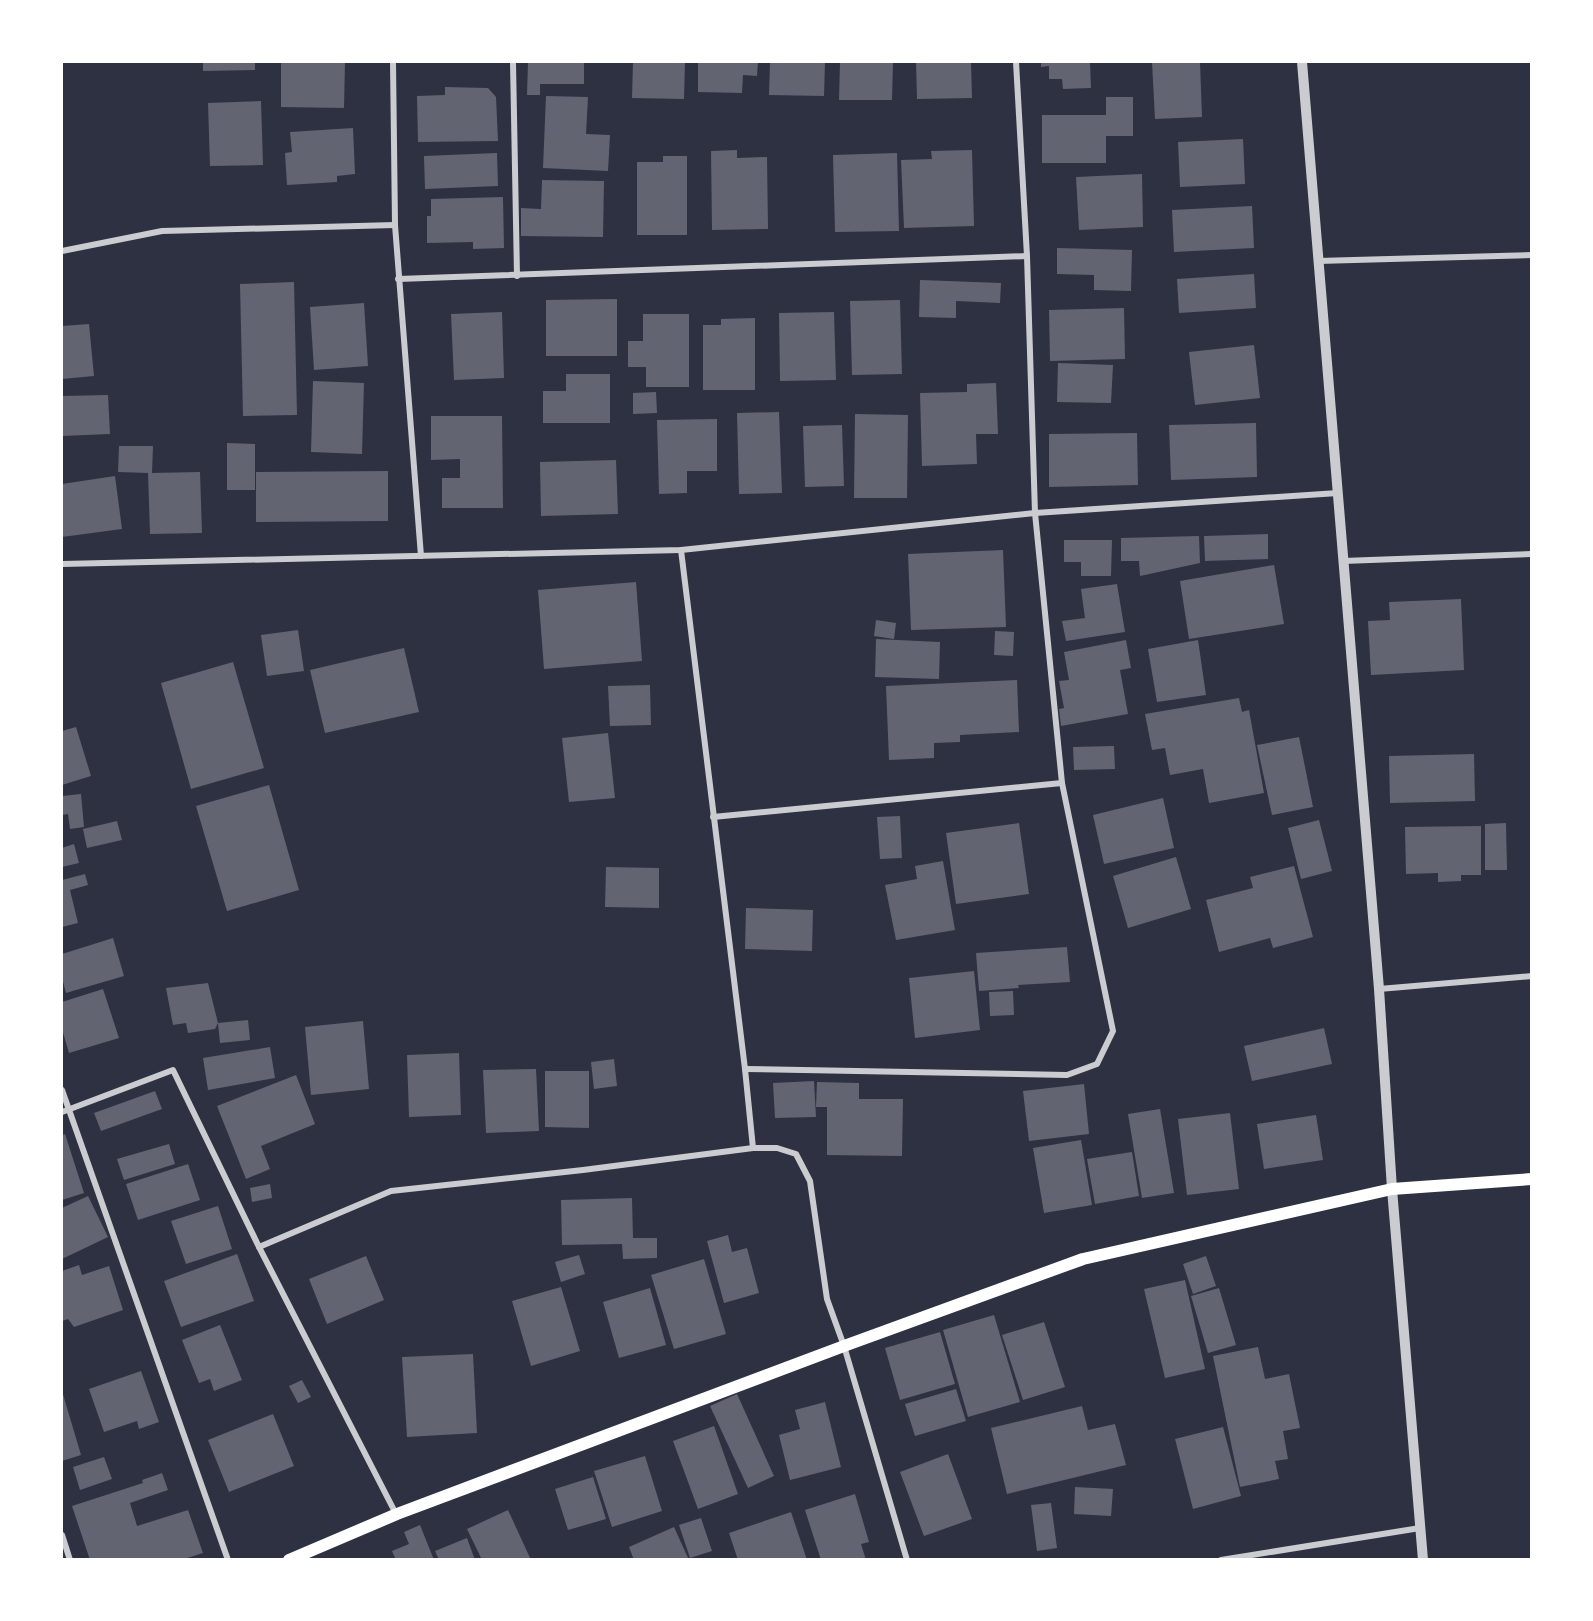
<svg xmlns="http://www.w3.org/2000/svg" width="1593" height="1621" font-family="'IBM Plex Sans',sans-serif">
<rect width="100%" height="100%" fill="#2d3142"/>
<g fill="#626471">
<path d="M203 62H255V70L203 71Z"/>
<path d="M281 62H345L344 108 281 107Z"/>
<path d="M528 62H584V84H540V95H527Z"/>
<path d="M633 62H685L684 99 632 98Z"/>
<path d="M698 62H758L757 76 743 75 742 93 698 92Z"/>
<path d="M770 62H825L824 96 769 95Z"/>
<path d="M840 62H893L892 100H839Z"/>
<path d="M916 62H971L972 98 917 99Z"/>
<path d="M1041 62H1090L1091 88 1063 89 1062 79H1049V66L1041 67Z"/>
<path d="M1152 62H1200L1202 117 1155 119Z"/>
<path d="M445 87 488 88 496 97 498 141 418 142 417 96 445 95Z"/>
<path d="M546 96 588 97 586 134 610 135 608 171 543 168Z"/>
<path d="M1106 97H1133V136H1106V163H1042V115H1106Z"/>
<path d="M261 101 263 165 210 166 208 103Z"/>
<path d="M353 128 355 174 337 176V182L287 185 285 153 292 152 290 132Z"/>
<path d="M1243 139 1245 184 1180 187 1178 142Z"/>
<path d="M737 150V158L767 157 768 229 712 230 711 151Z"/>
<path d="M972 150 974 226 904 228 901 160 932 159 931 151Z"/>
<path d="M497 153 498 186 425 189 424 156Z"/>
<path d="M897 153 899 231 835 232 833 155Z"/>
<path d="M663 156H687V235H637V162H663Z"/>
<path d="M1142 174 1143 227 1079 230 1076 177Z"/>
<path d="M542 180 604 181 603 237 521 236V208L541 209Z"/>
<path d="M503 197 504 248 473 249V242L427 243V216H431V199Z"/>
<path d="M1252 206 1254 248 1174 252 1172 210Z"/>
<path d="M1057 248 1132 250 1131 291 1094 290V275L1057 274Z"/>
<path d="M1254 274 1256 308 1179 313 1177 279Z"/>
<path d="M920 280 1001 283 1000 303 956 301V318L919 317Z"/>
<path d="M294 282 297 415 243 416 240 284Z"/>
<path d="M617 299V356H546V300Z"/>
<path d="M900 300 902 374 852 375 850 301Z"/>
<path d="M364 303 368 366 314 370 310 307Z"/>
<path d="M1124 308 1125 359 1050 361 1049 310Z"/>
<path d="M502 312 504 378 454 380 451 314Z"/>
<path d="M834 312 836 380 780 381 779 313Z"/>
<path d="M643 314H689V387H646V367H628V341H643Z"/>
<path d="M755 318V390H703V325H721V319Z"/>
<path d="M89 324 94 376 62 379V326Z"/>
<path d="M1254 345 1260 398 1195 405 1189 352Z"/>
<path d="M1058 363 1113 365 1111 403 1057 402Z"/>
<path d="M566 374H610V423H543V391H566Z"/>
<path d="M313 381 364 383 362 454 311 452Z"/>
<path d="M996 383 998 434H976L977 464 922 466 920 393 967 392V384Z"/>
<path d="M656 392 657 413 633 414V393Z"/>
<path d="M108 395 110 434 62 436V396Z"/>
<path d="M779 412 782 493 739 494 737 413Z"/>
<path d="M855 414 908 415 907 498H854Z"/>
<path d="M431 416H502L503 508H442V478H460V459L431 460Z"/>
<path d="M717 419V471H687V493L659 494 657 420Z"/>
<path d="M1256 423 1257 477 1171 480 1169 425Z"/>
<path d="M842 425 844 486 805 487 803 426Z"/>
<path d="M1137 433 1138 485 1049 487V434Z"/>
<path d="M227 443 255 444V490H227Z"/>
<path d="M119 446H153L152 473 200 472 202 533 150 534 148 473 118 472Z"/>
<path d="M616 460 618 514 541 516 540 462Z"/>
<path d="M388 471V521L256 522V472Z"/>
<path d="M115 476 122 529 62 537V484Z"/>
<path d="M1268 534V559L1205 561 1204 536Z"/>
<path d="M1199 536 1200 563 1140 576 1139 561H1121V538Z"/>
<path d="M1064 540H1112L1111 576H1081V562H1064Z"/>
<path d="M1003 550 1006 627 911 630 908 554Z"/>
<path d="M1274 565 1284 624 1189 639 1180 581Z"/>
<path d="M636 582 642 661 544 669 538 590Z"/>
<path d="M1117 584 1125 632 1066 641 1062 621 1085 618 1081 589Z"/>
<path d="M1461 599 1464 670 1371 675 1368 621 1390 620 1389 602Z"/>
<path d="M876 620 896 623 894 639 874 636Z"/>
<path d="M298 630 304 671 267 676 261 635Z"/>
<path d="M995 631 1014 632 1013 656 994 655Z"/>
<path d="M876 639 940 642 939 679 875 677Z"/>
<path d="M1126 640 1131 668 1120 670 1128 714 1061 726 1059 709 1064 708 1059 681 1069 680 1064 652Z"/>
<path d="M1198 640 1206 695 1157 702 1148 649Z"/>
<path d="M404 648 419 712 325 733 310 670Z"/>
<path d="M233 662 264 768 191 789 161 683Z"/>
<path d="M1017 680 1019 732 960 735V742L934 743V758L889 760 886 686Z"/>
<path d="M650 685 651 725 610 726 608 686Z"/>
<path d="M1239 698 1242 712 1249 710 1264 793 1209 803 1203 769 1170 775 1165 748 1152 750 1145 714Z"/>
<path d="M76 727 91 776 62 785V731Z"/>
<path d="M608 733 615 798 569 802 562 738Z"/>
<path d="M1299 737 1313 807 1272 815 1257 745Z"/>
<path d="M1114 746 1115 769 1074 770 1073 747Z"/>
<path d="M1474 754 1475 801 1390 803 1389 756Z"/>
<path d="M269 785 299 890 227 911 196 806Z"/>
<path d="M81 794 84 827 70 829 68 814 62 815V796Z"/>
<path d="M1163 798 1174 848 1104 864 1093 815Z"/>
<path d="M900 816 902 858 880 859 877 817Z"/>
<path d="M1319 820 1332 871 1301 879 1288 828Z"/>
<path d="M117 821 122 840 87 848 83 829Z"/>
<path d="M1019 823 1029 894 956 904 946 833Z"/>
<path d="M1506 823 1507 870H1485V824Z"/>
<path d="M1481 826V875H1461V881L1438 882V873L1406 874 1405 827Z"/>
<path d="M74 844 79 863 62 867V848Z"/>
<path d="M1176 857 1191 909 1128 928 1113 876Z"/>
<path d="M943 861 955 930 896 940 885 885 917 879 915 866Z"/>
<path d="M1294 866 1313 937 1273 948 1270 938 1219 952 1206 900 1253 888 1250 877Z"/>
<path d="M606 867 659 868V908L605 907Z"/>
<path d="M85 874 88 885 70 890 78 923 62 927V880Z"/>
<path d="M746 908 813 910 812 951 745 949Z"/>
<path d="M113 938 124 976 66 993 62 978V954Z"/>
<path d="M1067 947 1070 982 1018 985 1019 988 979 991 976 953Z"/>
<path d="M974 971 980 1030 915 1038 909 978Z"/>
<path d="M208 983 218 1023 215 1029 188 1033 186 1023 173 1025 166 988Z"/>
<path d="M103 989 119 1038 69 1053 62 1029V1002Z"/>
<path d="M1013 991 1014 1015 990 1016 989 992Z"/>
<path d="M248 1020 250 1040 220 1043 218 1023Z"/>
<path d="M363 1021 369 1089 311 1095 305 1027Z"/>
<path d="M1324 1028 1332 1064 1252 1081 1244 1046Z"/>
<path d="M270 1047 275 1078 208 1090 203 1058Z"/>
<path d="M459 1053 461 1115 409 1117 407 1055Z"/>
<path d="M614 1059 617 1086 594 1089 591 1062Z"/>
<path d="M536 1069 539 1131 486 1133 483 1070Z"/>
<path d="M545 1071H589V1128L545 1127Z"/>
<path d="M296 1075 315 1124 261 1146 270 1169 246 1179 217 1106Z"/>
<path d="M814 1081 816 1117 775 1118 773 1083Z"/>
<path d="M817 1082 859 1083V1099H903L902 1156 827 1155V1107H816Z"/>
<path d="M1084 1084 1089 1134 1029 1141 1023 1091Z"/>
<path d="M155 1091 162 1109 101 1131 94 1113Z"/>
<path d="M1160 1109 1174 1193 1142 1198 1128 1114Z"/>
<path d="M1230 1113 1239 1189 1187 1195 1178 1119Z"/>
<path d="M1316 1115 1323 1160 1264 1169 1257 1124Z"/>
<path d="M65 1134 84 1193 62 1200V1135Z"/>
<path d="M1081 1140 1092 1205 1044 1213 1033 1148Z"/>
<path d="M169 1144 175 1164 124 1180 117 1159Z"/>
<path d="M1132 1152 1139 1196 1095 1204 1087 1159Z"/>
<path d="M188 1164 200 1200 138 1220 126 1184Z"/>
<path d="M270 1184 272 1198 252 1202 250 1188Z"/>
<path d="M88 1196 108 1237 62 1259V1208Z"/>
<path d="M632 1198 633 1238H657V1258L623 1259 622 1244 562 1245 561 1200Z"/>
<path d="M218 1206 232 1249 186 1264 171 1221Z"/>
<path d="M728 1235 732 1252 747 1248 759 1293 724 1303 707 1241Z"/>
<path d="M237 1254 254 1301 181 1327 164 1281Z"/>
<path d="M579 1255 585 1274 561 1282 555 1262Z"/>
<path d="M366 1256 384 1300 327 1324 309 1279Z"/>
<path d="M1206 1256 1216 1286 1193 1294 1183 1264Z"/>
<path d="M704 1259 726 1334 674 1349 651 1275Z"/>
<path d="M79 1265 82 1275 109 1266 123 1310 74 1327 68 1319 62 1321V1271Z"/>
<path d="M1185 1280 1205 1369 1165 1378 1144 1289Z"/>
<path d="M561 1287 580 1351 531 1366 512 1301Z"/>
<path d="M650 1288 666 1345 619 1358 603 1302Z"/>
<path d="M1219 1288 1236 1345 1208 1353 1191 1296Z"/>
<path d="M994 1315 1020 1402 968 1417 943 1330Z"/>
<path d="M1044 1322 1065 1387 1023 1400 1002 1335Z"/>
<path d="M220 1325 242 1380 214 1391 210 1379 199 1383 182 1340Z"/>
<path d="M940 1332 955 1384 900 1400 885 1348Z"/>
<path d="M1258 1347 1265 1379 1289 1374 1300 1428 1283 1431 1288 1459 1275 1461 1279 1479 1240 1487 1213 1356Z"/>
<path d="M473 1354 477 1433 407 1437 402 1357Z"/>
<path d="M141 1371 159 1422 139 1429 137 1421 104 1432 89 1389Z"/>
<path d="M302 1380 311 1397 298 1403 289 1386Z"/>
<path d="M956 1389 966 1421 915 1436 905 1404Z"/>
<path d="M62 1391 81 1455 62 1461Z"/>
<path d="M737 1394 774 1476 748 1488 710 1406Z"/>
<path d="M825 1402 841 1467 790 1480 779 1435 800 1429 795 1410Z"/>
<path d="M1082 1406 1088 1430 1115 1424 1126 1465 1007 1494 991 1428Z"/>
<path d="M273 1414 294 1466 229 1492 208 1440Z"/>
<path d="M714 1426 738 1494 698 1509 673 1441Z"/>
<path d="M1223 1427 1241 1496 1193 1509 1175 1439Z"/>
<path d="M948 1454 972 1519 924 1536 900 1472Z"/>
<path d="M645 1456 662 1511 612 1527 594 1471Z"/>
<path d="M104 1457 112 1479 80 1490 73 1467Z"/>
<path d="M162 1473 168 1490 130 1503 137 1526 188 1510 203 1553 181 1560H90L72 1506 143 1483 142 1480Z"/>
<path d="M593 1477 606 1519 568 1530 555 1489Z"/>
<path d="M1075 1487 1113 1489 1111 1516 1074 1514Z"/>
<path d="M855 1494 869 1542 861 1544 866 1560H821L805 1510Z"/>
<path d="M1051 1503 1057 1548 1037 1551 1031 1505Z"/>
<path d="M508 1510 531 1560H482L467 1529Z"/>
<path d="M791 1512 807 1560H738L729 1533Z"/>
<path d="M701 1518 712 1551 690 1558 679 1525Z"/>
<path d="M420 1525 434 1560H396L392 1551 409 1544 404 1532Z"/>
<path d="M674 1527 689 1560H634L629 1547Z"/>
<path d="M467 1538 475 1560H439L435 1551Z"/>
</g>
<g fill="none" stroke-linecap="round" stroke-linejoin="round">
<g stroke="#caccd0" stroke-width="6">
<path d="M393 62 395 225 421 556"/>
<path d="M513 62 517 276"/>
<path d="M62 251 162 231 395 225"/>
<path d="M1318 261 1532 255"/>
<path d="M398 279 1027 256"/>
<path d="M681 550 745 1069 753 1148"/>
<path d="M1343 561 1532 554"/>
<path d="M62 564 681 550 1035 513 1338 493"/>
<path d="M713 817 1062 783"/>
<path d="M1379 989 1532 976"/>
<path d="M745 1069 1067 1075 1097 1064 1113 1031 1062 783 1035 513 1027 256 1016 62"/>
<path d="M62 1090 228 1560"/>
<path d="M62 1112 173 1070 259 1247 396 1514"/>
<path d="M259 1247 391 1191 583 1170 753 1148H777L796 1154 810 1181 827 1299 844 1346 907 1560"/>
<path d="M62 1535 70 1560"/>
<path d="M1221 1560 1420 1528"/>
</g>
<path stroke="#caccd0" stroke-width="10" d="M1302 62 1379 989 1392 1189 1423 1560"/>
<path stroke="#fff" stroke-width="12" d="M289 1560 397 1514 844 1346 1083 1259 1392 1189 1532 1179"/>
</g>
<rect width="1593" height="1621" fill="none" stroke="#ffffff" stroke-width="126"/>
</svg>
